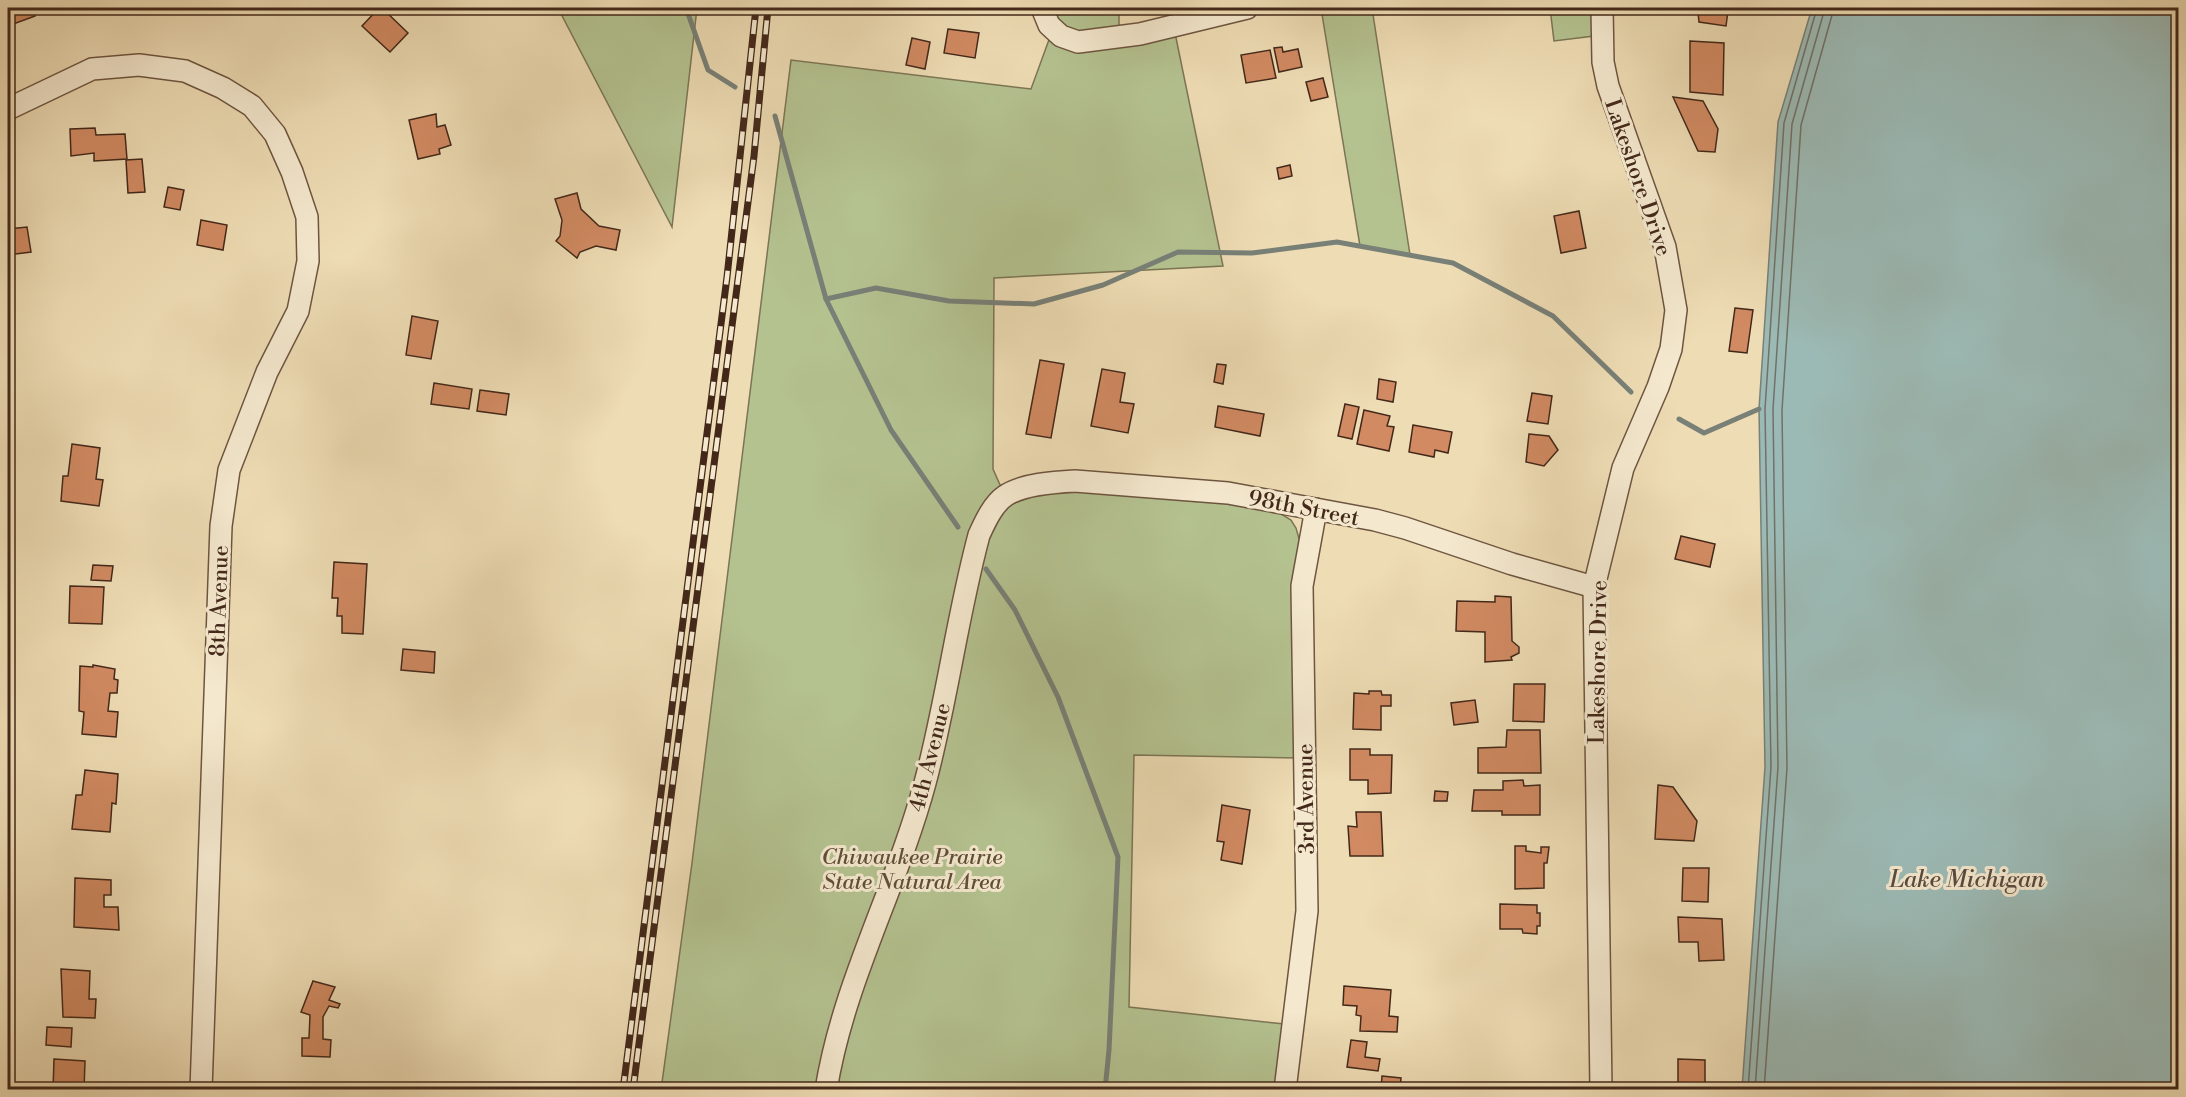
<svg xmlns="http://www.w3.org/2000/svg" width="2186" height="1097" font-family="'Libre Bodoni',serif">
<rect width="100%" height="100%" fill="#eedcb4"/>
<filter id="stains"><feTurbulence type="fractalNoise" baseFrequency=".00333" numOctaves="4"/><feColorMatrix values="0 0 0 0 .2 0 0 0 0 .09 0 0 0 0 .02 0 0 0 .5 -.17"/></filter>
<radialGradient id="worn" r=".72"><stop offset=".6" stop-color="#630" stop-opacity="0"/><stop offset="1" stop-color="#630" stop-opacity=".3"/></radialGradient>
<g fill="#b4c290" stroke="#7c7555" stroke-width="1.5">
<path d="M558 8H697L672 227Z"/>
<path d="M1051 8H1119V44L1175 33 1223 266 994 278 993 469 1009 505 1045 492 1061 490 1200 498 1278 512 1291 520 1296 528 1300 542 1298 758 1134 755 1129 1007 1284 1024 1278 1089 661 1090 692 863 791 60 1031 89 1050 37Z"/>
<path d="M1321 8H1372L1410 255 1360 246Z"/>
<path d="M1550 8H1596L1594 36 1554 41Z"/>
</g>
<path fill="#9cbab5" stroke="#788077" stroke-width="1.5" d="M1812 8H2178V1089H1742L1765 767 1759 409 1778 122Z"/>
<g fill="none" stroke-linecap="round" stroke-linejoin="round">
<g stroke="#707168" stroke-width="1.5">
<path d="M1748 1090 1771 767 1765 409 1784 123 1817 8"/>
<path d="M1755 1090 1778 767 1773 409 1792 124 1825 8"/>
<path d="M1764 1090 1787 768 1782 410 1801 125 1834 8"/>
</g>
<g stroke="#788077" stroke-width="5">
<path d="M686 8 708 70 735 87"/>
<path d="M775 116 826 299 891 430 958 527"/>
<path d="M826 299 876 288 949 301 1034 304 1103 285 1178 252 1252 253 1337 242 1453 263 1553 316 1631 392"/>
<path d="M1679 419 1704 433 1759 409"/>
<path d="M986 569 1015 610 1058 697 1118 857 1109 1050 1105 1090"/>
</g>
</g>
<g fill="#d18a62" stroke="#43281a" stroke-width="1.5">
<path d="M8 8H32L35 16 8 26Z"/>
<path d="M379 8H382L408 33 390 52 362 26Z"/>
<path d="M932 8H953V11Z"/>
<path d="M1701 8H1736V12L1728 11 1726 26 1699 22 1698 13Z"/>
<path d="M948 29 979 33 975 58 944 53Z"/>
<path d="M912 38 930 42 925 69 906 65Z"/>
<path d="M1690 41 1724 43 1723 95 1690 92Z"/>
<path d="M1282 47 1283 52 1298 49 1302 67 1279 72 1274 48Z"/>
<path d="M1270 50 1276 78 1246 83 1241 55Z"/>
<path d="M1323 78 1328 97 1311 101 1306 82Z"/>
<path d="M1673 97 1703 101 1718 129 1715 152 1698 151Z"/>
<path d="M436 114 437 127 445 125 451 145 439 149 440 154 418 159 409 120Z"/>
<path d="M95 128 96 135 125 134 127 159 94 161V153L71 156 70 129Z"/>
<path d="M142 159 145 192 128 193 126 160Z"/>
<path d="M1290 165 1292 176 1279 179 1277 168Z"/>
<path d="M168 187 184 190 180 210 164 207Z"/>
<path d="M577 193 581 209 599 226 620 230 616 250 596 246 580 252 577 258 556 241 560 236 562 220 555 199Z"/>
<path d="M1579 211 1586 248 1561 253 1554 216Z"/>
<path d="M201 220 227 225 223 250 197 245Z"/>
<path d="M27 227 31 252 8 255V229Z"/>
<path d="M1735 308 1753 310 1747 353 1729 351Z"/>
<path d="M412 316 438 321 431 359 406 355Z"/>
<path d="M1040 360 1064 364 1051 438 1026 434Z"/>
<path d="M1217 364 1226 365 1223 384 1214 382Z"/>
<path d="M1102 369 1125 373 1120 402 1134 404 1128 433 1091 426Z"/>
<path d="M1379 379 1396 382 1393 402 1377 399Z"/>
<path d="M434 383 472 389 469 409 431 404Z"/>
<path d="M480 390 509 394 506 415 477 411Z"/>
<path d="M1532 393 1552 396 1548 424 1527 421Z"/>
<path d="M1345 404 1359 407 1352 439 1338 436Z"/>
<path d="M1218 406 1264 414 1260 436 1215 427Z"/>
<path d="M1364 410 1390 416 1387 426 1394 427 1389 451 1357 444Z"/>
<path d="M1413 425 1452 432 1448 453 1435 450 1434 457 1409 452Z"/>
<path d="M1529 434 1549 436 1558 450 1544 466 1526 462Z"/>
<path d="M72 444 100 448 96 479 103 480 99 506 61 501 63 476H68Z"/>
<path d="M1681 536 1715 544 1710 567 1675 559Z"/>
<path d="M334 562 367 564 363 634 342 633V616H337L338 598H332Z"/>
<path d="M93 565 113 566 111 581 91 580Z"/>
<path d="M70 586 104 587 102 624 69 623Z"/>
<path d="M1495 596 1511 597 1512 641 1519 647V653L1511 657 1512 660 1485 662V632L1456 631 1457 601 1495 602Z"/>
<path d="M403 649 435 652 434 673 401 670Z"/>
<path d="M93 665 115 669 114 679 118 680 117 693H110L108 711 118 712 116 737 82 734 84 712 79 711 80 666 93 667Z"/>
<path d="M1514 684H1545L1544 722 1513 721Z"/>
<path d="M1369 691H1381L1382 695H1391V706H1381V730L1353 729 1354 693 1369 694Z"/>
<path d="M1475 700 1478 722 1454 725 1451 703Z"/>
<path d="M1507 730H1540L1541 773H1478V748L1506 747Z"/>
<path d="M1350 749H1370V755H1392L1391 793 1368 794V780H1350Z"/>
<path d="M85 770 118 774 116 804 112 803 110 832 72 829 76 795H82Z"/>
<path d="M1523 780 1524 786 1540 785V815H1502V811H1472L1474 790H1503V781Z"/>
<path d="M1658 785 1673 787 1697 821 1694 841 1655 839Z"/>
<path d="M1435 791 1448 792 1447 801H1434Z"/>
<path d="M1222 805 1250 810 1242 864 1221 860 1224 842 1217 841Z"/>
<path d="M1356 812H1381L1383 856H1350L1348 826 1357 827Z"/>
<path d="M1515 846H1526V851L1541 853V847H1549L1547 863H1544V888L1515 889Z"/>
<path d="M1683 868H1709L1708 902 1682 901Z"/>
<path d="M75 878 111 880V895H104V907H118L119 930 74 927Z"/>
<path d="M1500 904 1537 905V913H1540V926H1537V934L1523 933 1522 929H1500Z"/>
<path d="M1678 917 1722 919 1724 960 1699 961 1698 942H1679Z"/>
<path d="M61 969 90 971 89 999H96L95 1018 63 1017Z"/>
<path d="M313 981 335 987 329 1000 340 1004 338 1008 329 1006 323 1017V1039L331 1040 330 1057 302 1056V1038H309L310 1015 301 1012Z"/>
<path d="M1344 986 1391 990 1389 1016 1398 1017 1397 1032 1360 1031 1361 1016 1356 1015 1357 1006 1343 1005Z"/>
<path d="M47 1027 72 1028 71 1047 46 1045Z"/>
<path d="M1351 1040 1367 1042 1365 1057 1380 1059 1378 1071 1347 1067Z"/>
<path d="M54 1059 85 1061 84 1090H53Z"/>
<path d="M1678 1059 1705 1060V1086H1678Z"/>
<path d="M1382 1076 1401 1078 1400 1090H1381Z"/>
</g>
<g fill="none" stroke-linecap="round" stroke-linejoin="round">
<g stroke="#6e5540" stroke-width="24">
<g id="minor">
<path d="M1042 8 1049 25 1061 36 1078 42 1140 34 1247 8"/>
<path d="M8 109 92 69 139 65 185 71 223 88 252 106 275 134 292 172 307 217 308 261 298 311 267 372 229 470 221 526 201 1090"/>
<path d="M826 1090C843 983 897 887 925 783 947 701 957 617 979 535 985 522 993 504 1005 496 1022 484 1055 482 1075 481L1228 493 1375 520 1405 528 1512 564 1594 587"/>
<path d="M1285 1090 1307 911 1302 586 1316 509"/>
<path d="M1601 1090 1594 587 1623 468 1658 387 1671 349 1676 310 1665 247 1608 86 1603 62 1602 8"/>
</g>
</g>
<use href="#minor" stroke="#f4e8ce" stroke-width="21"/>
<g stroke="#43281a" stroke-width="7">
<g id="rail">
<path d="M623 1090 727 277 756 8"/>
<path d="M633 1090 754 156 768 8"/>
</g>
</g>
<use href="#rail" stroke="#f4e8ce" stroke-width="4.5" stroke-dasharray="14" stroke-linecap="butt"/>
</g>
<g text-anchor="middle" stroke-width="6" stroke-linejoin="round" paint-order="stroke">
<g font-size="22" fill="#43281a" stroke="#f4e8ce">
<text transform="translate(1639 177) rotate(71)" y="8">Lakeshore Drive</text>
<text transform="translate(1304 507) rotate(11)" y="8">98th Street</text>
<text transform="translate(218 601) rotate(-88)" y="8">8th Avenue</text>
<text transform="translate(1597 662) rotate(-89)" y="8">Lakeshore Drive</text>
<text transform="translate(929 757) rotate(-76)" y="8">4th Avenue</text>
<text transform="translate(1305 799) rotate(-91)" y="8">3rd Avenue</text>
</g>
<g font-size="22" font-style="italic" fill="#5f4e38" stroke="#f4e8ce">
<text x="912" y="864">Chiwaukee Prairie<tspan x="912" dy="25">State Natural Area</tspan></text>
</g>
<g font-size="24" font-style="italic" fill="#594c41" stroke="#f4e8ce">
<text x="1967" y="887">Lake Michigan</text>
</g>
</g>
<rect width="2186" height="1097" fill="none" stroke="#eedcb4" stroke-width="30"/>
<rect x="9" y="9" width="2168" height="1079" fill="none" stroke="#43281a" stroke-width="3"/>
<rect x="15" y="15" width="2156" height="1067" fill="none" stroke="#43281a" stroke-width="1.5"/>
<rect width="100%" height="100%" filter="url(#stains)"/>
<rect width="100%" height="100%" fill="url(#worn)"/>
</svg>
